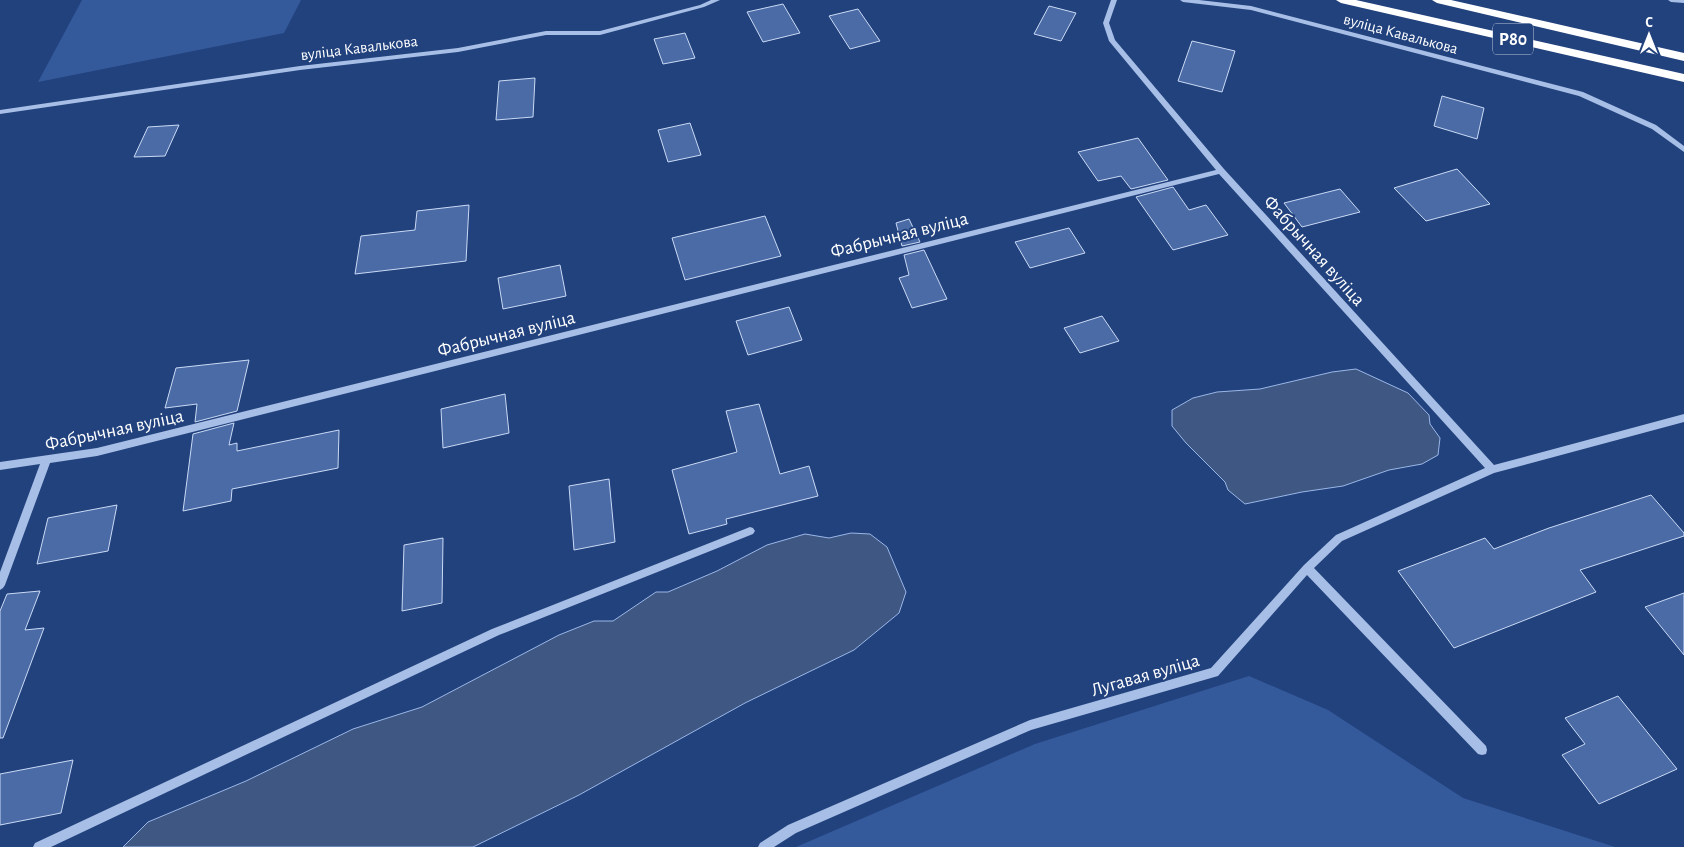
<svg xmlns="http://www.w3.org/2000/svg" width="1684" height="847" font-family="'Alegreya Sans',sans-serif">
<rect width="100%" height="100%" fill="#22427e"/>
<g fill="#355a9c">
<path d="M82 0H301L284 33 38 82Z"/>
<path d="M1249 676 1328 710 1463 798 1615 847H796L1035 744Z"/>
</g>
<g fill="#3f5783" stroke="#9bb7e8">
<path d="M1356 369 1408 393 1429 415 1430 424 1440 438 1438 455 1422 464 1389 470 1343 486 1302 492 1245 504 1228 490 1225 482 1186 443 1172 426V410L1193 398 1217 392 1260 389 1332 372Z"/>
<path d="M851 533 870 534 887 547 906 592 899 613 854 650 745 703 579 795 473 847H123L148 822 246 781 353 729 422 707 559 635 594 621H613L656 592H668L717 571 767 545 805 534 829 538Z"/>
</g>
<g fill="#4b6ba7" stroke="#cadaf5">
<path d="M783 4 800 33 763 42 747 12Z"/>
<path d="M1049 6 1076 13 1061 41 1034 34Z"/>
<path d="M858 9 880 41 850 49 829 16Z"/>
<path d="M685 33 695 58 663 64 654 39Z"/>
<path d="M1192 41 1235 51 1222 92 1178 81Z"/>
<path d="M535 78 533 117 496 120 499 81Z"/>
<path d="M1442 96 1484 108 1477 139 1434 126Z"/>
<path d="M690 123 701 155 668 162 658 130Z"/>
<path d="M179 125 165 156 134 157 148 127Z"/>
<path d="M1138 138 1168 180 1131 189 1121 176 1098 181 1078 152Z"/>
<path d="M1457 169 1490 204 1426 221 1394 188Z"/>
<path d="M1173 187 1189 210 1206 205 1228 235 1173 250 1136 197Z"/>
<path d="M1340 189 1360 212 1302 227 1284 203Z"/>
<path d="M469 205 466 261 355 274 361 236 415 230 417 211Z"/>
<path d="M765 216 781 256 685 280 672 238Z"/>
<path d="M909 219 920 242 902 246 896 223Z"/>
<path d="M1069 228 1085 253 1030 268 1015 242Z"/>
<path d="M924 250 947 299 912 308 899 278 909 275 904 255Z"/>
<path d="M560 265 566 296 503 309 498 278Z"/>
<path d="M789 307 802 340 748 355 736 321Z"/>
<path d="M1102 316 1119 341 1080 353 1064 328Z"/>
<path d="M249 360 237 411 195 422 197 404 165 408 176 368Z"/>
<path d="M505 394 509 433 443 448 441 409Z"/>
<path d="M759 404 780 474 809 466 818 496 726 519 727 524 689 534 672 470 737 452 726 411Z"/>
<path d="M234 423 229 445 237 443V451L339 430 338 468 232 489 231 501 183 511 193 434Z"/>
<path d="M609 479 615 542 574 550 569 486Z"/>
<path d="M1651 495 1684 533V536L1580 570 1596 592 1454 648 1398 571 1485 538 1494 549 1549 528Z"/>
<path d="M117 505 108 551 37 564 48 518Z"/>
<path d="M443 538 442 603 402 611 404 545Z"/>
<path d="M40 591 25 630 44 628 3 738H0V611L7 594Z"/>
<path d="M1684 593V655L1645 607Z"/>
<path d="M1618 696 1677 769 1599 804 1562 755 1585 744 1565 718Z"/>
<path d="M73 760 61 813 0 825V774Z"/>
</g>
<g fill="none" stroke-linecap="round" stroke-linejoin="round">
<g fill="#a7bee6" fill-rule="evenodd">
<path d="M711 0H720L704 7 600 35H546L458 52 300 70 0 114V110L300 66 458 48 546 31H600L700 5Z"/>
<path d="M1111 0H1117L1109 23 1115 40 1224 169 1494 465 1684 414V422L1494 473 1342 541 1314 568 1486 746 1487 750 1486 754 1482 755 1478 754 1307 575 1218 676 1031 730 796 833 774 847H758L760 843 788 825 1030 720 1211 668 1304 565 1336 535 1485 468 1219 174 97 456 50 463 5 585 3 588 0 590V572L40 464 0 470V462L97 448 1216 170 1109 41 1103 23Z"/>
<path d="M1180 0H1199L1251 6 1583 92 1656 125 1684 146V152L1652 129 1579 96 1251 10 1183 2Z"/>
<path d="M1668 0H1684V3L1671 2Z"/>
<path d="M750 527 753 528 755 531 753 534 499 635 51 847H33L35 843 492 629Z"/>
</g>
<g fill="#fff" fill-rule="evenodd">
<path d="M1336 0H1356L1684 74V82L1341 3Z"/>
<path d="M1432 0H1451L1684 53V61L1437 3Z"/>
</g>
</g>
<g text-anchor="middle" stroke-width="4" stroke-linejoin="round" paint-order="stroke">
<g font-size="16" fill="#fff" stroke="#22427e">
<text transform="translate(1401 33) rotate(15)" y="6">вуліца Кавалькова</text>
<text transform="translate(359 47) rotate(-7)" y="6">вуліца Кавалькова</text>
</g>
<rect fill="#22427e" stroke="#bdc6d8" stroke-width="1" x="1493" y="23.5" width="40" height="31" rx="4"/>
<g font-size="18" font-weight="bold" fill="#fff">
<text x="1513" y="45">Р80</text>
</g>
<g font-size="19" fill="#fff" stroke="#22427e">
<text transform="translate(899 234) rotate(-14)" y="7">Фабрычная вуліца</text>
<text transform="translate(1315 250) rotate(48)" y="7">Фабрычная вуліца</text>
<text transform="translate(506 333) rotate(-14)" y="7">Фабрычная вуліца</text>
<text transform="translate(114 429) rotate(-12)" y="7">Фабрычная вуліца</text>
<text transform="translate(1145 674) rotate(-16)" y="7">Лугавая вуліца</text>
</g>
</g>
<g transform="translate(1649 35)" stroke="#22427e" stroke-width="4" paint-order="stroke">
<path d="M0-4L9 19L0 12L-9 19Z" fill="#ffffff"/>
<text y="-8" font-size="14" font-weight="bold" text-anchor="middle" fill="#ffffff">С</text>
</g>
</svg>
